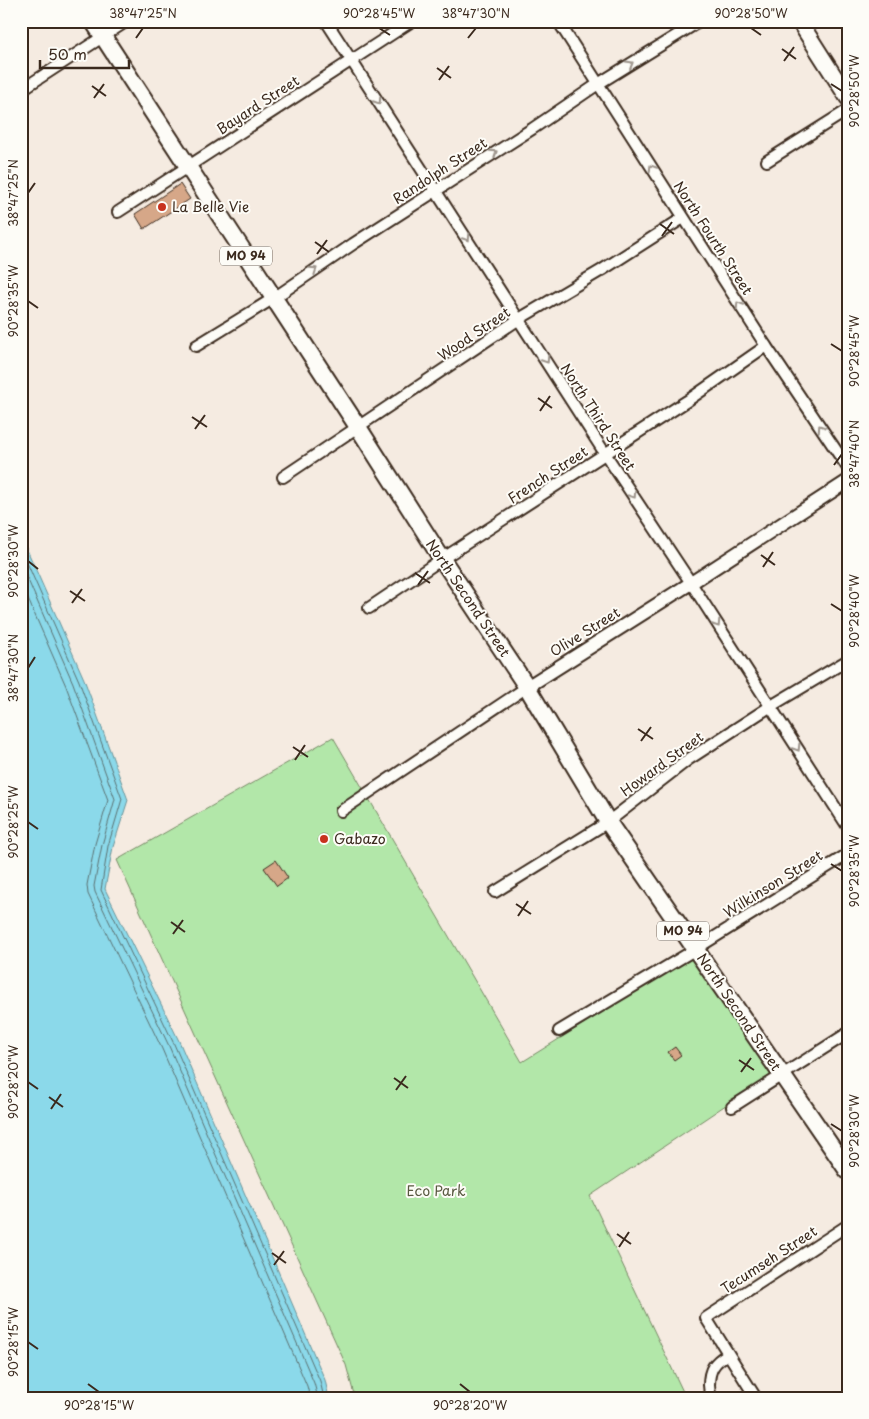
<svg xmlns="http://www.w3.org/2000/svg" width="869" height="1419" font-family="'Playpen Sans',sans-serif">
<rect width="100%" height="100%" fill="#f5ebe1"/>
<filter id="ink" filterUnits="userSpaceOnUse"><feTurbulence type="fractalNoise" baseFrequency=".02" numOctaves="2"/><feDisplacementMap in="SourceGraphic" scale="10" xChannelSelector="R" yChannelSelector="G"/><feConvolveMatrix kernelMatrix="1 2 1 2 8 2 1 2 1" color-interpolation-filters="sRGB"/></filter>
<g filter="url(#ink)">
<path fill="#b2e7a9" stroke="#768864" d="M333 737 522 1062 694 955 772 1074 590 1196 686 1398H355L346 1365 117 860Z"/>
<path fill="#8bd9ea" stroke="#6b9398" d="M21 536 84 679 128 800 113 847 105 889 179 1041 325 1380 329 1398H21Z"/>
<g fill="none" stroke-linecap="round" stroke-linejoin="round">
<g stroke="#5b7070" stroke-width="1">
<path d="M21 549 79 681 122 799 108 846 101 890 174 1044 320 1381 324 1398"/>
<path d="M21 564 73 683 115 799 102 845 94 886 95 892 169 1046 314 1383 318 1398"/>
<path d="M21 583 66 686 108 800 95 844 87 885 88 894 162 1049 307 1386 310 1398"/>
</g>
</g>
<g fill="#d6a788" stroke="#3b2a1e">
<path d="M180 184 190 199 144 229 135 214Z"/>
<circle cx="323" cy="839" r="4.5"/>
<path d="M276 860 288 878 277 886 264 868Z"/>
<path d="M675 1047 681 1055 674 1060 668 1052Z"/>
</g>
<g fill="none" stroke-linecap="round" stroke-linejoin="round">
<g stroke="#3b2a1e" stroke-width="14">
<g id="minor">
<path d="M326 21 606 455 691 583 848 827"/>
<path d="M558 21 766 346 848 468"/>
<path d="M21 90 127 21"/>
<path d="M767 161 848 110"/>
<path d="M118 212 412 21"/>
<path d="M196 346 274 298 353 244 532 129 598 84 700 21"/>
<path d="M283 477 519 319 602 270 683 218"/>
<path d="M369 608 442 559 687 401 766 346"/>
<path d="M341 811 527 687"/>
<path d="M495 892 608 822 689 759 771 706 848 660"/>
<path d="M559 1031 686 955 848 854"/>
<path d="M732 1107 848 1033"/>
<path d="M709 1398C710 1393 710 1390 709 1385 709 1369 714 1362 728 1354"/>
<path d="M756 1398 706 1318 848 1225"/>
</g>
</g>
<g stroke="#3b2a1e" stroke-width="16">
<path id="tertiary" d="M527 687 691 583 848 481"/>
</g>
<g stroke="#3b2a1e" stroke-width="19">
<path id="secondary" d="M799 21 848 98"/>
</g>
<g stroke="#3b2a1e" stroke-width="20">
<path id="primary" d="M93 21 358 427 442 559 527 687 608 822 848 1171"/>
</g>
<use href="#minor" stroke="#fdfcf7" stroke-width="10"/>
<use href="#tertiary" stroke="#fdfcf7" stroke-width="12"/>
<use href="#secondary" stroke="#fdfcf7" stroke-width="15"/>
<use href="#primary" stroke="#fdfcf7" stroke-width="16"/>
</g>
<defs><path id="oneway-chevron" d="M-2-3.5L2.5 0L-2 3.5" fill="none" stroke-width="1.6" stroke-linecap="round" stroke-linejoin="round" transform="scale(1.25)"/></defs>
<g stroke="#9c938a">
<use href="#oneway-chevron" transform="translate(630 64) rotate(-31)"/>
<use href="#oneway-chevron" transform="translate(378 101) rotate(57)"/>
<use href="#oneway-chevron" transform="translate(494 153) rotate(-33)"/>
<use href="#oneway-chevron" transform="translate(652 168) rotate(-122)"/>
<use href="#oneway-chevron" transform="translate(467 238) rotate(57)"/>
<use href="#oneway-chevron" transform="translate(314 270) rotate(-34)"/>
<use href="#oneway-chevron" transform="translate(739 305) rotate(-123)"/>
<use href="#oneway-chevron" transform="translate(546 360) rotate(57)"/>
<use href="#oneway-chevron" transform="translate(821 428) rotate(-124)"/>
<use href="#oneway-chevron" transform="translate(633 495) rotate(56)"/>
<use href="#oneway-chevron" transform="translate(717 624) rotate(57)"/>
<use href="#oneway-chevron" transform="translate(797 748) rotate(58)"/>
</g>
</g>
<path fill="none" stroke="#3b2a1e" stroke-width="2" d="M379 28 390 35M751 28 761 35M136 38 143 28M468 38 476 28M782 49 796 59M784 61 794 47M437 68 451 78M439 80 449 66M831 84 842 91M92 86 106 96M94 98 104 84M28 193 35 183M660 224 674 234M662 236 672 222M315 242 329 252M317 254 327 240M28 301 38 308M831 344 842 351M538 398 552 408M540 411 550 396M192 417 207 427M195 429 205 415M834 465 842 454M761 555 775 565M28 561 38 569M763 567 773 552M415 573 430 583M418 585 428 571M70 591 85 601M72 603 82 589M831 604 842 611M28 668 35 657M638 729 653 739M641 741 651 727M293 747 308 757M295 760 305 745M28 822 38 829M831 864 842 871M516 904 531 914M518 916 528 901M171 922 185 932M173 934 183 920M739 1060 754 1070M741 1072 751 1058M394 1078 408 1088M28 1082 38 1089M396 1090 406 1076M49 1097 63 1107M51 1109 61 1094M831 1124 842 1131M617 1234 631 1244M619 1247 629 1232M272 1253 286 1263M274 1265 284 1251M28 1342 38 1349M88 1384 99 1392M460 1384 470 1392"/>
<g fill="#c8321e" stroke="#fdfcf7" stroke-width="2">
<circle cx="162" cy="207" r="5"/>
<circle cx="324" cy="839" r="5"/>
</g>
<g text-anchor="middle" stroke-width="4" stroke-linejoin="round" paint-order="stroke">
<g fill="#fdfcf7" stroke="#75695f" stroke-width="1">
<rect x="220" y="246.5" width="52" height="19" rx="4"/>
<rect x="657" y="921.5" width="52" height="19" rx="4"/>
</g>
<g font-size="12" font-weight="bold" fill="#3b2a1e">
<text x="246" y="260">MO 94</text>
<text x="683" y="935">MO 94</text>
</g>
<g font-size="14" fill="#3b2a1e" stroke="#fdfcf7">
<text transform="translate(258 105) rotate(-33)" y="5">Bayard Street</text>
<text transform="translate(440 171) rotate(-33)" y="5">Randolph Street</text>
<text transform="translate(713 238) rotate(57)" y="5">North Fourth Street</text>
<text transform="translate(474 334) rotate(-34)" y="5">Wood Street</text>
<text transform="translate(598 417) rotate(57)" y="5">North Third Street</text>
<text transform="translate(548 475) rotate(-33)" y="5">French Street</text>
<text transform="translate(468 598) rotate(56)" y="5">North Second Street</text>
<text transform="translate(585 632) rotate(-32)" y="5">Olive Street</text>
<text transform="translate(662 764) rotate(-36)" y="5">Howard Street</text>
<text transform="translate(773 884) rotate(-32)" y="5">Wilkinson Street</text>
<text transform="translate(739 1012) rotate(56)" y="5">North Second Street</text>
<text transform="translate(769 1260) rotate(-33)" y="5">Tecumseh Street</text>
</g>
<g font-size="14" fill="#3b2a1e" stroke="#fdfcf7" text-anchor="start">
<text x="172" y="212">La Belle Vie</text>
<text x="334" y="844">Gabazo</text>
</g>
<g font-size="14" fill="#595941" stroke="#fdfcf7">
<text x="436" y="1196">Eco Park</text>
</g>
</g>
<rect width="869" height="1419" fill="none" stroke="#fdfcf7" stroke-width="55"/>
<path d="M40 60v8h89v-8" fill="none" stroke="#3b2a1e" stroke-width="2.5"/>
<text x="48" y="60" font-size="15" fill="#3b2a1e" stroke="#fdfcf7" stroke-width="4" paint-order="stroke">50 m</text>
<rect x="28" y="28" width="814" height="1364" fill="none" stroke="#3b2a1e" stroke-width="2"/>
<g font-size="12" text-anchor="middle" fill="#3b2a1e">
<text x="143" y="18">38°47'25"N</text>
<text x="379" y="18">90°28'45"W</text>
<text x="476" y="18">38°47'30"N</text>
<text x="751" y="18">90°28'50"W</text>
<text transform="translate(855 91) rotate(-90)" y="4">90°28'50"W</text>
<text transform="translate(14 193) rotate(-90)" y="4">38°47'25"N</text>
<text transform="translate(14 301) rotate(-90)" y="4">90°28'35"W</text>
<text transform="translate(855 351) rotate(-90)" y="4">90°28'45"W</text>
<text transform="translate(855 454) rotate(-90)" y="4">38°47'40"N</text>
<text transform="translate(14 561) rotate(-90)" y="4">90°28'30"W</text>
<text transform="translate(855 611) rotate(-90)" y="4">90°28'40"W</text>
<text transform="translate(14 668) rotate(-90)" y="4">38°47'30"N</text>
<text transform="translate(14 822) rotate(-90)" y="4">90°28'25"W</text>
<text transform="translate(855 871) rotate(-90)" y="4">90°28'35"W</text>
<text transform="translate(14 1082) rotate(-90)" y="4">90°28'20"W</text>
<text transform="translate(855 1131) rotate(-90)" y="4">90°28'30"W</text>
<text transform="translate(14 1342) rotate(-90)" y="4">90°28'15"W</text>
<text x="99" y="1410">90°28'15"W</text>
<text x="470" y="1410">90°28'20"W</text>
</g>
</svg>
